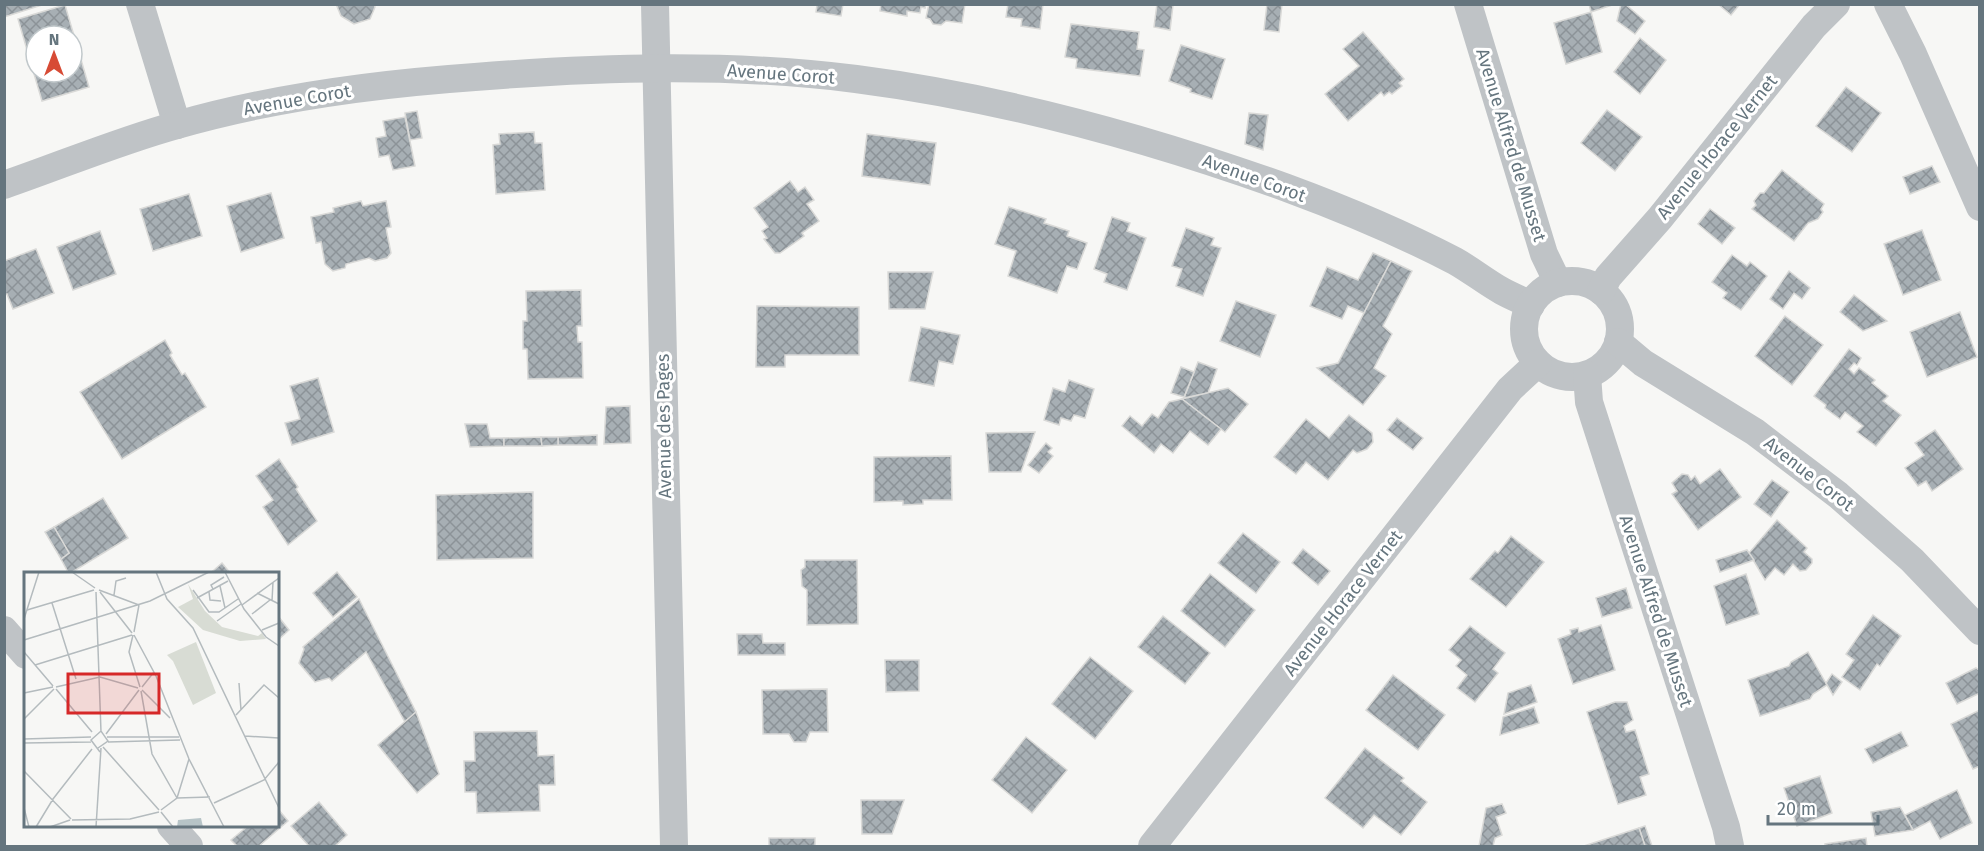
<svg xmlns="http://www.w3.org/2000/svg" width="1984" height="851" font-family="'Fira Sans',sans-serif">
<defs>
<pattern id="building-cross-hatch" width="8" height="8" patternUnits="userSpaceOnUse" patternTransform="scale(1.5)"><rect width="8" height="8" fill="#a7afb4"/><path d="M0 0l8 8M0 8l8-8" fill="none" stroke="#8c9398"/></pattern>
</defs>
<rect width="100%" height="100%" fill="#f7f7f5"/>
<g fill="url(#building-cross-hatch)" stroke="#d9d9d7" stroke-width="1.5" fill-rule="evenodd">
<path d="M4 4H42V5L4 17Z"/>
<path d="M336 4H374L375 7 370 19 354 24 341 16Z"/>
<path d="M811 4H843L841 16 816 12 817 5Z"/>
<path d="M881 4H926L925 8 921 7 920 13 907 11V16L880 11Z"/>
<path d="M929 4H965L962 23 946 21 941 25 933 24 930 19 926 18Z"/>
<path d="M1008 4H1043L1040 29 1021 26 1022 19 1006 17Z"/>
<path d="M1157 4 1173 5 1170 30 1154 27Z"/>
<path d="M1267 4H1282L1279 32 1264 30Z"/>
<path d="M1589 4H1615L1591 12Z"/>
<path d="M1621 4H1625L1645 21 1635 34 1617 21Z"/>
<path d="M1718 4H1740L1731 15Z"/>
<path d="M65 5 89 87 42 101 18 19ZM36 36H72V72H36Z"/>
<path d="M1591 12 1602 52 1566 64 1554 23Z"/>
<path d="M1071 24 1139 32 1137 49 1144 50 1140 76 1076 68 1077 59 1065 57Z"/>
<path d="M1363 32 1404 79 1399 83 1402 86 1392 94 1389 92 1384 96 1381 92 1348 121 1325 94 1359 66 1343 49Z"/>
<path d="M1640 38 1666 60 1640 94 1614 72Z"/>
<path d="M1181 45 1225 59 1212 99 1190 92 1191 89 1169 81Z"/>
<path d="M1846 87 1881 113 1852 152 1816 126Z"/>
<path d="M1607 110 1642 137 1615 171 1581 143Z"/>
<path d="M417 111 422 138 410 140 405 113Z"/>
<path d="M1249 113 1268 115 1263 150 1245 144Z"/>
<path d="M405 117 415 166 393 170 389 155 379 157 376 138 386 136 383 121Z"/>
<path d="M534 132 535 143H542L545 190 496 194 493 145 500 144 499 134Z"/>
<path d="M867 134 936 143 930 185 862 176Z"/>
<path d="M1932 166 1940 182 1910 194 1903 177Z"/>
<path d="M1782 170 1824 204 1821 209 1823 212 1818 219 1808 223 1794 241 1752 209 1756 205 1754 201 1760 193H1764Z"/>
<path d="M790 181 798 192 805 187 814 200 807 204 819 221 802 233 804 236 780 253H775L764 239 767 238 762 231 768 227 754 208Z"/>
<path d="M271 193 284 238 241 252 227 206Z"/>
<path d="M189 194 202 236 153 251 140 209Z"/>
<path d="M361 201 363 206 386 201 391 227 386 228 391 253 387 258 375 261 369 258 346 264 345 268 333 271 325 264 321 242 316 243 311 217 334 212 333 208Z"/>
<path d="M1009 207 1046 219 1044 223 1069 231 1067 236 1087 243 1077 269 1067 266 1057 293 1008 276 1016 251 995 244Z"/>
<path d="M1710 209 1735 228 1722 244 1698 224Z"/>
<path d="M1112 217 1130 223 1127 231 1146 238 1127 290 1104 282 1107 274 1094 269Z"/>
<path d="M1186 228 1214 238 1211 245 1221 248 1203 296 1176 286 1182 269 1172 266Z"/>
<path d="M1922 230 1941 280 1903 295 1884 244Z"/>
<path d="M100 231 116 274 73 290 57 247Z"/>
<path d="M36 249 54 293 13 309 7 294 4 295V261Z"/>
<path d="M1373 253 1391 261 1364 313 1348 306 1342 319 1310 306 1327 267 1358 280Z"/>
<path d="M1732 255 1747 266 1750 262 1767 276 1741 310 1723 298 1727 293 1712 282Z"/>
<path d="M1391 261 1412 271 1383 326 1392 334 1374 368 1386 376 1363 405 1317 368 1338 363Z"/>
<path d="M1789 271 1810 288 1802 299 1794 293 1783 309 1770 299Z"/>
<path d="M888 272H933L925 309H889Z"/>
<path d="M581 290 582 326H577L578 342H582L583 378 528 379 527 349H523V321H527L526 291Z"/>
<path d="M1854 295 1887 321 1863 331 1840 312Z"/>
<path d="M1236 301 1276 315 1260 357 1220 341Z"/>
<path d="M757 306 859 307V355H785V367H756Z"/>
<path d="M1960 312 1977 357 1927 377 1910 332Z"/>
<path d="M1785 316 1823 345 1792 385 1755 356Z"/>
<path d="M921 327 960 335 953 364 939 361 934 386 909 381Z"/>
<path d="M165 340 172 353 170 355 182 375 185 373 206 407 122 459 80 392Z"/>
<path d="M1849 349 1861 358 1857 365 1854 363 1849 369 1854 374 1859 368 1875 380 1872 383 1888 396 1883 401 1901 415 1876 446 1857 432 1863 426 1845 412 1840 419 1825 408 1826 405 1814 396Z"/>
<path d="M1198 362 1217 369 1208 393 1184 398Z"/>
<path d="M1181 367 1194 372 1184 397 1171 393Z"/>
<path d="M318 378 334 432 292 445 285 423 300 419 290 386Z"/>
<path d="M1069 380 1094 389 1085 418 1074 415 1071 421 1061 418 1059 425 1044 420 1053 388 1065 392Z"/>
<path d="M1228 388 1248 404 1225 432 1182 399Z"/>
<path d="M1182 399 1221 429 1208 445 1190 431 1173 453 1161 444 1154 453 1122 426 1130 416 1142 426 1152 414 1158 418 1169 402Z"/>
<path d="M630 406 631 443 604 444 606 407Z"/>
<path d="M1349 415 1372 433 1373 442 1367 449 1357 453 1353 450 1328 480 1306 462 1296 474 1274 457 1306 419 1329 438Z"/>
<path d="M1397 418 1423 438 1413 450 1387 430Z"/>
<path d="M465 424H487L490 438H504V446L470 447Z"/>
<path d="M1935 430 1963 469 1932 491 1926 481 1918 486 1905 468 1924 455 1915 443Z"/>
<path d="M1035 432 1021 472H989L986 433Z"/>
<path d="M597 435V445H558V437Z"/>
<path d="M541 437 542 446H504V438Z"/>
<path d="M541 437H558V445L542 446Z"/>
<path d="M1046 443 1052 448 1048 452 1053 456 1039 473 1028 465Z"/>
<path d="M951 456 952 500H923V504L903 505V501L874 502V457Z"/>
<path d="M279 459 298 487 296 489 317 521 288 545 263 507 273 500 256 476Z"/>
<path d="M1720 469 1741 497 1698 530 1672 494 1677 491 1672 483 1682 474 1688 475 1691 480 1695 476 1700 484Z"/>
<path d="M1772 480 1789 492 1771 517 1754 504Z"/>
<path d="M533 492V558L437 560 436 495Z"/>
<path d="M103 498 128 538 69 574 61 559 69 553 54 527Z"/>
<path d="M1777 520 1807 548 1804 552 1812 559V563L1806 570 1800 571 1793 564 1784 575 1775 568 1765 580 1749 553Z"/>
<path d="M54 527 69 553 61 559 45 532Z"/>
<path d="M1243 533 1280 562 1256 593 1218 563Z"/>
<path d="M1511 536 1544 562 1506 607 1470 579 1495 551 1498 553Z"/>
<path d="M1303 549 1330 571 1318 585 1292 563Z"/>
<path d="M1747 550 1754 560 1720 572 1716 560Z"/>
<path d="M805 560H857L858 624 807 625V590L802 586 801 570 805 567Z"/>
<path d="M222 563 231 574H209L214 570Z"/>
<path d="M337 572 357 597 333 617 313 593Z"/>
<path d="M1210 574 1255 610 1225 647 1181 611Z"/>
<path d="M1746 574 1759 614 1726 625 1714 586Z"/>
<path d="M1626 588 1632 608 1602 617 1596 598Z"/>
<path d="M359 599 416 712 405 722 366 652 332 681 329 678 315 682 299 663 304 649 303 647Z"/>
<path d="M1873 615 1901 636 1880 666 1877 664 1860 690 1842 677 1854 660 1846 654Z"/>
<path d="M278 616 289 630 278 640Z"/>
<path d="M1163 616 1210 653 1185 684 1138 647Z"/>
<path d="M1601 625 1615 670 1573 684 1558 639 1571 634 1570 630 1578 628 1579 632Z"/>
<path d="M1470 626 1505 653 1493 669 1498 673 1475 702 1457 688 1467 675 1456 666 1461 660 1449 650Z"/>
<path d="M737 634H762L763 643H785V655H738Z"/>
<path d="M1808 652 1827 685 1813 694 1810 699 1760 716 1748 680 1789 666 1791 662Z"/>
<path d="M1090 657 1133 691 1095 739 1052 704Z"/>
<path d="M885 660H919V691L886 692Z"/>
<path d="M1976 668 1980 671V693L1957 704 1946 683Z"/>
<path d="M1832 674 1842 682 1833 695 1826 683Z"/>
<path d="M1393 675 1445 715 1418 750 1366 710Z"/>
<path d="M1531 685 1537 702 1504 714 1508 693Z"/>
<path d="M827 689 828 732H810L806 742H794L789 734H763L762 690Z"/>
<path d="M1615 702H1627L1633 720 1624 726 1626 732 1635 730 1649 774 1640 777 1646 795 1618 804 1587 712Z"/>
<path d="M1534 707 1539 723 1500 735 1503 717Z"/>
<path d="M1980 710V766L1973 769 1951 724Z"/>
<path d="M416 712 439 774 417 793 378 745Z"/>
<path d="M537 731 538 756 554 755 555 785H539L540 811 477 813 476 792H465L464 761H475L474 732Z"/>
<path d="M1901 732 1908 746 1873 763 1865 749Z"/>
<path d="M1026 737 1067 770 1032 813 992 780Z"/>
<path d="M1365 748 1404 778 1401 781 1427 802 1401 835 1374 815 1363 828 1325 798Z"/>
<path d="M1820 776 1832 813 1797 826 1784 788Z"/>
<path d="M1957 790 1972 823 1940 839 1930 821 1913 830 1905 815Z"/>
<path d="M861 800H904L892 834H862Z"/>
<path d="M319 802 347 835 335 846H309L291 826Z"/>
<path d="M1502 804 1506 813 1496 817 1502 835 1495 838 1493 846H1479L1486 808Z"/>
<path d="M1900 807 1913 830 1875 836 1871 812Z"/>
<path d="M278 809 288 821 259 846H237L231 840 248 826H278Z"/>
<path d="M1645 826 1652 846H1645L1639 828Z"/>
<path d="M1639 828 1645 846H1584Z"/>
<rect x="769" y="838" width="46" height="8"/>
<path d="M1866 838 1867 846H1825V844Z"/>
</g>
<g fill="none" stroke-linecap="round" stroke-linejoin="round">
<g stroke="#bfc3c6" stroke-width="28">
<path d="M140 4 177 125"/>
<path d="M655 4 674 846"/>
<path d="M1468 4 1544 254 1558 283"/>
<path d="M1888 4 1913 54 1980 207"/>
<path d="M4 185C62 165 119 141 177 125 274 97 375 84 475 77 601 67 731 63 856 79 1003 98 1148 138 1287 188 1344 209 1401 233 1455 261 1471 270 1486 282 1502 291 1511 296 1521 300 1531 305"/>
<circle cx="1572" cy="329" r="48"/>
<path d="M1601 291 1608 277 1660 218 1814 26 1836 4"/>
<path d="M1618 342 1643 363 1755 432 1838 495 1912 560 1980 631"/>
<path d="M1587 375 1589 402 1726 827 1730 846"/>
<path d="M4 630 26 655"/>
<path d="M171 826 189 846"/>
<path d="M1152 846 1510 389 1538 363"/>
</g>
</g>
<g text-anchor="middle" stroke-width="6" stroke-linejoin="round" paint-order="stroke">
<g font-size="18" fill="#65757e" stroke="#fff">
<text transform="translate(781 74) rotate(4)" y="6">Avenue Corot</text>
<text transform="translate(297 100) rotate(-10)" y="6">Avenue Corot</text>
<text transform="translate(1511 145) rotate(73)" y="6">Avenue Alfred de Musset</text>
<text transform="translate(1717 147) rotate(-51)" y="6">Avenue Horace Vernet</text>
<text transform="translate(1254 178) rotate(20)" y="6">Avenue Corot</text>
<text transform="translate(664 426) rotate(-91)" y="6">Avenue des Pages</text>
<text transform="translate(1809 474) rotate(38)" y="6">Avenue Corot</text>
<text transform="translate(1343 603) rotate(-52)" y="6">Avenue Horace Vernet</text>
<text transform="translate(1656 611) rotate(72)" y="6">Avenue Alfred de Musset</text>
</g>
</g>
<g transform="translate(24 572)">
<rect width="255" height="255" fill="#f7f7f5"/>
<path d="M164 12 181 39 198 55 234 64 238 61 242 67 216 69 179 58 154 35 169 27Z" fill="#d8dcd4"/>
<path d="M172 70 192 121 169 133 149 89 143 83Z" fill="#d8dcd4"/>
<path d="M177 246 179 255H153L154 248Z" fill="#b7c4c7"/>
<path fill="none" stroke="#b4bbbe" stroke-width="1.5" d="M48 0 71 16M132 0 143 27 169 56 255 236M201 0 220 37 242 65 255 74M196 14 201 36M189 17 187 13 200 5M75 18 115 33 110 60M169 18 185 40H195L214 27M72 20 77 160M76 20 108 61M185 20 186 28 197 29M233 21 255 32M90 23 92 9 102 6M173 26 204 9M248 29 249 10M28 31 52 107M218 33 255 6M3 38 70 18M228 42 246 28M0 47 15 0M193 49 217 32M238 58 255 51M109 63 105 80 116 115M110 63 132 104 165 187 200 255M0 68 126 29 185 0M0 80 29 114M11 93 108 63M215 111 217 138M32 115 76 105 114 116M118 115 130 100M32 117 68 160M118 118 146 146M117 119 128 182 153 226M0 121 29 115M212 143 240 113 255 126M0 147 30 117M82 162 115 118M221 164 255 166M83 165H155M0 167 67 165M84 170 156 168M0 171 67 170M79 175 135 238M74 176 84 169 77 159 67 168 76 180M0 199 47 247M153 226 186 225M190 231 240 208 255 190M0 236 5 255M137 238 153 226 165 187M137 240 149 255M48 248 106 247 135 240M12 255 29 227 68 177M26 255 46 248M72 255 77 176"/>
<path fill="#d62828" fill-opacity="0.15" stroke="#d62828" stroke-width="3" d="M44 102H135V141H44Z"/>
<rect width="255" height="255" fill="none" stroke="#65757e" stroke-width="3"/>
</g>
<rect width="1984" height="851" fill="none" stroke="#65757e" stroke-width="12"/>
<g transform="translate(54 54)"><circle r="28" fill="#ffffff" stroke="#c1c8cb" stroke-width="1.5"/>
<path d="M0-4.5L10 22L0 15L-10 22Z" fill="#d74b35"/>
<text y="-9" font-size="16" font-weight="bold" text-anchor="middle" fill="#65757e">N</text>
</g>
<path d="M1768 815v9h110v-9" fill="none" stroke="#65757e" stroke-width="3"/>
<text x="1777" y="815" font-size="18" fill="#65757e" stroke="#ffffff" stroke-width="4.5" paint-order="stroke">20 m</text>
</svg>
